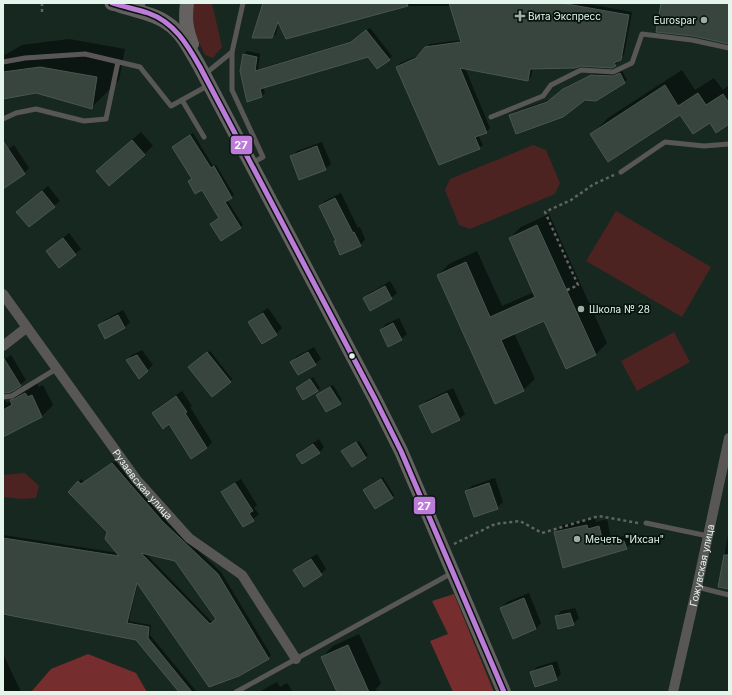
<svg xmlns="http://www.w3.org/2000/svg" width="732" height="695" font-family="Inter,sans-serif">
<rect width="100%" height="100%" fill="#162820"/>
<g fill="#4d2321">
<path d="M192 3H212L222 47 213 58 205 55 191 25Z"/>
<path d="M533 145 546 150 560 183 555 194 470 229 459 225 445 190 450 179Z"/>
<path d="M616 211 711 267 682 317 586 261Z"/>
<path d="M674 332 690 362 637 391 621 361Z"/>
<path d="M25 473 39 486 36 498 21 499 4 497 3 498V475Z"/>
</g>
<g fill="#762d2d">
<path d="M454 594 494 692H453L430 641 448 634 432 601Z"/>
<path d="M88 654 136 673 147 692H31L51 669Z"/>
</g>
<g fill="#0007" fill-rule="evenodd">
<path d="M264 3H583L632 12 624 55 618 60 619 62 615 65H581L533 68 531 77 528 80 465 68 490 128 486 132 478 135 483 145 479 148 397 67 400 63 420 55 430 44 461 40 451 6H403L279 23 276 34 272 37Z"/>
<path d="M370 28 392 56 389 59 368 56 263 87 265 93 262 96 241 71 244 54 247 51 260 54 258 69 355 40Z"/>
<path d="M69 39 125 49 119 80 91 108 36 92 7 97 3 100V56L22 45Z"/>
<path d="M682 70 695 90 714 78 723 90 729 85V123L710 122 680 113 592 134 608 118Z"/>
<path d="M622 71 627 80 596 100 585 99 510 115 512 113 551 99 567 86 594 73 616 74Z"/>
<path d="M141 132 153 146 109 185 106 163Z"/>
<path d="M193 133 213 166 216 165 234 195 227 200 243 225 240 227 220 218 203 189 189 182 193 179 173 147Z"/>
<path d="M322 142 331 164 325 169 292 156 297 151Z"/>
<path d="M14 145 29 168 24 173 3 187V153Z"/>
<path d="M48 186 60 201 29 226 18 212Z"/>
<path d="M341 193 358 228 360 227 365 239 360 245 335 242 337 240 320 206 325 201Z"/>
<path d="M549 214 607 343 595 355 544 319 514 333 535 379 523 390 438 275 449 264 477 251 502 306 534 292 510 238 521 227Z"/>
<path d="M69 233 81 249 59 267 53 246Z"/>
<path d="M390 281 397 293 391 298H364L370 293Z"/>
<path d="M268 308 282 328 276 334 263 343 249 322 255 317Z"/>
<path d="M123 310 130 322 124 328 99 325 105 320Z"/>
<path d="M399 318 407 334 401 339 381 330 386 324Z"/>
<path d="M314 347 321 359 315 364 292 362 297 356Z"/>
<path d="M142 350 153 365 139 377 127 360 132 355Z"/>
<path d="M210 351 232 379 230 382 192 365Z"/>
<path d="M11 355 26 380 20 385 3 388V360Z"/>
<path d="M313 377 320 388 317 391 297 388Z"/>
<path d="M36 382 39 387 43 385 53 405 42 416 3 435V398L7 403 11 401 22 389Z"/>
<path d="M333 385 342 400 340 403 317 395Z"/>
<path d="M453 388 465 414 459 419 421 406 426 401Z"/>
<path d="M182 391 192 406 190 407 212 442 207 448 192 457 170 423 153 413 159 407Z"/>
<path d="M319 439 324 447 319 453 297 455 302 450Z"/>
<path d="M359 441 368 455 366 457 345 449Z"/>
<path d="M115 461 166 520 221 572 271 655 268 658 239 675 138 583 129 621 151 625 150 635 197 692H180L137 639 7 614 3 617V535L118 553 109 531 69 492 81 479 84 482ZM145 553 176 560 217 619 213 623Z"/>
<path d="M383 477 394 495 392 497 367 488Z"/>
<path d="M495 478 503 502 497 508 466 491 472 486Z"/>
<path d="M241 479 257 505 254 508 259 514 244 526 222 492 228 487Z"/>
<path d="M595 518 596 522 607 519 611 539 632 534 634 540 626 548 564 567 555 533 562 525Z"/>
<path d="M729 529V588L719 586Z"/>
<path d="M317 554 326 569 321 574 295 571 300 565Z"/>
<path d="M529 593 541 623 536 629 514 638 501 608 507 602Z"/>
<path d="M575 608 579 618 573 624 556 617 561 611Z"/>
<path d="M359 634 381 683 376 689 377 692H338L322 657 333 646Z"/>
<path d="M3 654 21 692H3Z"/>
<path d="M557 661 561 674 556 679 531 673 537 667Z"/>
<path d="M277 682 280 687 287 683 293 692H259Z"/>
</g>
<g fill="#37453e" stroke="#495750" fill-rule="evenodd">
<path d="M263 3H407L408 6 286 39 278 22 272 38H252Z"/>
<path d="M449 3H561L629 15 621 60 614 63 616 66 612 68 581 66 575 68 530 69 528 81 460 68 487 133 475 137 480 149 439 165 396 67 416 58 425 47 461 42Z"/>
<path d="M661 3H729V44L693 36 656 32Z"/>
<path d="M366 30 390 60 377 69 368 57 260 89 262 97 247 102 240 71 243 54 257 57 255 71 351 42Z"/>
<path d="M40 67 97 77 92 109 36 93 3 99V72Z"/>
<path d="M620 73 625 83 596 101 585 100 563 117 516 134 509 115 547 102 563 89 591 75 613 76Z"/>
<path d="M665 85 678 106 698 93 706 105 723 94 729 103V124L716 133 710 123 693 134 680 115 608 162 590 134Z"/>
<path d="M190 135 211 168 214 166 232 198 225 202 241 228 221 241 210 224 219 218 202 190 195 194 188 181 192 179 172 147Z"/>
<path d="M132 140 145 155 109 186 96 171Z"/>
<path d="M3 141 25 174 3 189Z"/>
<path d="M317 146 326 170 299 180 290 156Z"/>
<path d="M42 191 55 207 29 227 16 212Z"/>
<path d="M335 198 353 233 354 232 361 246 340 255 334 241H336L319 206Z"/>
<path d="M537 225 596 355 566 369 544 321 501 340 524 391 495 404 437 275 466 262 490 317 535 297 509 238Z"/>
<path d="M63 238 76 255 59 268 46 251Z"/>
<path d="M385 286 392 299 370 311 363 298Z"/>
<path d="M263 313 277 335 262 344 248 322Z"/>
<path d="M118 315 125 328 105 339 98 325Z"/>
<path d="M393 323 402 340 388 347 380 330Z"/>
<path d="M207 352 231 382 212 397 188 367Z"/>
<path d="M308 352 316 365 298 375 290 362Z"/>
<path d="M137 355 148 371 139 379 126 360Z"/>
<path d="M3 357 21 386 11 392 5 393 3 390Z"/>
<path d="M310 379 318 391 303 400 296 388Z"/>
<path d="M330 387 341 404 326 412 316 395Z"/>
<path d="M25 393 28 397 32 395 42 417 3 437V410L12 405 10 400 14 399Z"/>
<path d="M447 393 460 420 432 433 419 406Z"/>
<path d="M176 396 187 412 185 413 207 448 191 459 169 424 163 429 152 413Z"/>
<path d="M356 442 366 458 352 467 341 451Z"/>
<path d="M313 444 320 453 302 464 296 455Z"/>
<path d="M112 463 163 522 218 574 269 659 239 676 209 687 137 583 127 623 149 627 148 638 192 692H179L136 640 3 614V538L119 556 105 539 107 532 68 492 78 481 81 484ZM141 553 175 561 216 619 210 624Z"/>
<path d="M381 479 393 498 375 509 363 490Z"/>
<path d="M235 483 253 511 249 513 254 521 243 527 221 492Z"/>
<path d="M489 483 498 509 474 517 465 491Z"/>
<path d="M587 525 588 529 599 526 604 546 624 541 627 549 563 568 554 532Z"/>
<path d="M724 555H729V589L718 587Z"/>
<path d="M311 559 322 575 304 587 293 570Z"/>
<path d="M524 598 536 629 513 639 500 608Z"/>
<path d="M570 613 574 625 558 629 555 616Z"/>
<path d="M348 645 369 692H337L321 657Z"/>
<path d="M552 665 557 680 535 687 530 672Z"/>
</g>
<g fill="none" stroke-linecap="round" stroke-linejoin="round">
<g stroke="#626462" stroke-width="2.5" stroke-dasharray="3 3" stroke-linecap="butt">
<path d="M42 12V3"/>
<path d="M567 290 578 285 545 212 571 200 594 184 614 175"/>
<path d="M454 544 495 524 520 521 542 533 599 516 638 523"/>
</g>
<g stroke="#585756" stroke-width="5">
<path d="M232 52V90L263 157 252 163"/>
<path d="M3 62 25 58 85 54 140 67 171 106 209 85"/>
<path d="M205 74 232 52 243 3"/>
<path d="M182 100 204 137"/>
<path d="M491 117 543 96 551 85 581 70 613 72 632 63 642 34 692 40 729 48"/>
<path d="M3 119 16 113 36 109 84 121 106 119 118 62"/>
<path d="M621 172 665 142 704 146 729 144"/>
<path d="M3 397 12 396 56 369"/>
<path d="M646 523 708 536"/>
<path d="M697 587 729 595"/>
<path d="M236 692 452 573"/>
</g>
<g stroke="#585756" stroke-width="10">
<path id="s1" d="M3 294 136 479 189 538 242 575 296 659"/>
<path d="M3 346 26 328"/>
<path id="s2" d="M673 692 697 587 729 438"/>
</g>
<g stroke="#646160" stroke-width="14">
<path d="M187 3C185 19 186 29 192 44"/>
<path d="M118 5C134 11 154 13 167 23 183 33 191 52 200 67L375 399 401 451 419 493 504 692"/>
</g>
<path stroke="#605f5c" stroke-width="15" d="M112 3 123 5 138 3"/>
<g stroke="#07140e" stroke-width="8">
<path id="bus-1" d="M112 3C124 7 136 9 148 13 174 22 187 44 200 67L375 399 401 451 504 692"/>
</g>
<use href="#bus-1" stroke="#bd7bd9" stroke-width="5"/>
</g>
<g fill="#9caea5" stroke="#07140e" stroke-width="1.5">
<path d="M518 10h4v4h4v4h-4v4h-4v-4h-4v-4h4z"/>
<circle cx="704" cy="20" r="4"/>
<circle cx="581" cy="309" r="4"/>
<circle cx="577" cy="539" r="4"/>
</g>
<circle fill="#e4f6ec" stroke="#07140e" stroke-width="1.5" cx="352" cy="356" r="3.5"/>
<g text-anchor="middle" stroke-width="3.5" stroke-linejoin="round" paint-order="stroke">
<g font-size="10" fill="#e4f6ec" stroke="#07140e" text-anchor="start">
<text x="528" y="20">Вита Экспресс</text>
<text x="696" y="24" text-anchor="end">Eurospar</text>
<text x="589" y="313">Школа № 28</text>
<text x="585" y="543">Мечеть "Ихсан"</text>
</g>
<g font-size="10" fill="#e4f6ec" stroke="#07140e">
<text dy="4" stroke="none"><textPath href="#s1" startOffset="236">Рузаевская улица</textPath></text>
<text dy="4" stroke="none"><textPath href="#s2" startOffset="130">Гожувская улица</textPath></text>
</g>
</g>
<g stroke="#07140e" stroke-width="1.5">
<rect x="230" y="135" width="23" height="20" rx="4" fill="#bd7bd9"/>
<rect x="413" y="496" width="23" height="19" rx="4" fill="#bd7bd9"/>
</g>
<g font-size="11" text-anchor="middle" font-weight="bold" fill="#fff">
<text x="241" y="149">27</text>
<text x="424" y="510">27</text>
</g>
<rect width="732" height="695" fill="none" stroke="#e4f6ec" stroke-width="8"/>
</svg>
